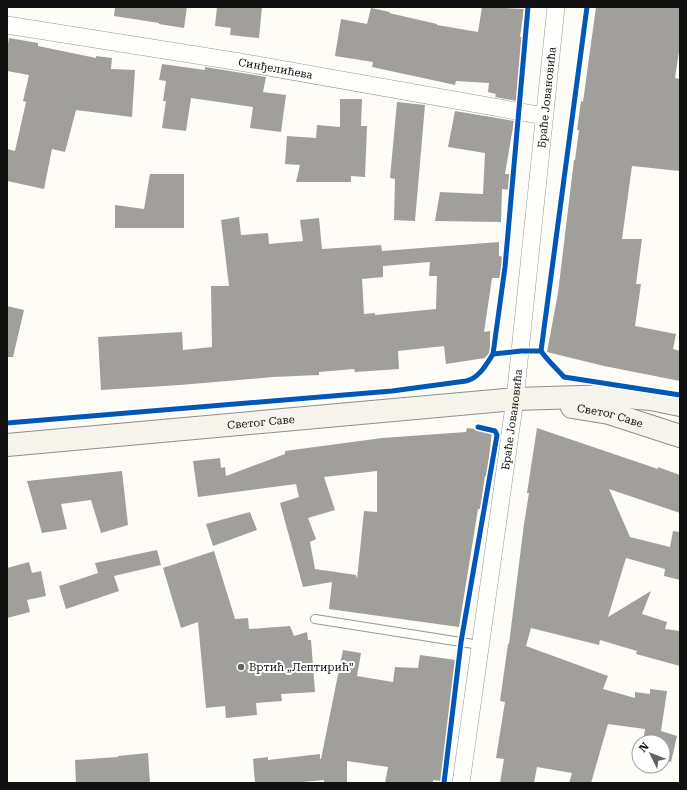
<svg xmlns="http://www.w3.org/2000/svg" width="687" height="790" font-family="'Roboto Serif',serif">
<rect width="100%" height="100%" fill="#fdfcf7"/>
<g fill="#a19f9c" fill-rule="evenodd">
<path d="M115 7H187L184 28 159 24V23L114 16Z"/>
<path d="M217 7H262L259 38 230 35 231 28 215 26Z"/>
<path d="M482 7 524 9 520 37H522L519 96H518L517 101 495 97 496 94 488 92 489 83 456 81 455 85 446 83 372 67 373 62 335 56 341 19 367 24 371 8 390 12 389 13 437 24V25L478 32Z"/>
<path d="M596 7H680V45L675 78 680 79V171L632 166 622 239H642L636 284H641L635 326 676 334 673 349 680 351V381L604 366 547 352 558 293 574 160H575L579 130H577L581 101 583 102Z"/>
<path d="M9 38 38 43V46L96 58V56L112 58 111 69 135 70 132 117 76 110 65 152 52 149 44 189 7 181V149L15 151 26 102 23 101 29 75 7 71V49Z"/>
<path d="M162 64 205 70V67L266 77 263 92 286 95 281 132 250 128 253 107 191 98 186 131 162 128 166 101H163L166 81 159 80Z"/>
<path d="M340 99H362L361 126H367L365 177 351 176V182H296L300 165 285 164 287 136 316 138 317 125 340 127Z"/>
<path d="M397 102 425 105 415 221 394 220 395 179 390 178Z"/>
<path d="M455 111 514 121 505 174H512L511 190 502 189 501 222 435 221 440 192 483 194 485 153 448 147Z"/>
<path d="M150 174H184V228H115V205L144 209Z"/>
<path d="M239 217 241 235 268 233 269 244 303 241 300 220 319 218 322 249 381 245 382 251 499 242V256L503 257 501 278H492L484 332 490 331V352L485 358 446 364 444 346 398 351 399 369 355 372 354 369 319 372V375L273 377 180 385 101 390 98 337 182 332 183 350 212 347 211 286H229L221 220ZM430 262 429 276H437L436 309 375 315V313L364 314 362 279 383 277V266Z"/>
<path d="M7 306 24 310 13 357H7Z"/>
<path d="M467 428 492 431 487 477 485 476 480 509H478L459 627 329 609 332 582 303 587 280 503 299 497 296 484 198 497 193 461 220 458 221 468 225 467 226 476 285 454V451L382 438 466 432ZM377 471V512L364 511 357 579 356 575 315 569 310 542 316 539 308 518 335 510 324 477Z"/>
<path d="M537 428 658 469V467L680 475V513L609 489 630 537 670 547 673 531 680 532V580L664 576 665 569 626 558 608 617 651 591 642 614 667 622 665 629 680 631V666L636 654 637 651 600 640 599 645 531 628 526 646 608 676 603 689 635 698V692L650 694V689L667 691 661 731 677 736 671 762 663 759V742H643L645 729 608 724 591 783H569L572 773 537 767 534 783H500L504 759 496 758 505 702 500 701 508 644H509L524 524 529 493H527Z"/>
<path d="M122 471 128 525 101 533 91 500 61 504 67 529 42 533 27 481Z"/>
<path d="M250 512 257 530 213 546 206 524Z"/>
<path d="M157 550 161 565 114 576 119 591 66 609 59 586 98 573 95 563Z"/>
<path d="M214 551 235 619 248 618 249 629 290 626 294 636 307 632 308 640H311L315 692 281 694 282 701 256 703 257 715 226 718 225 706 206 708 198 622 181 628 163 568Z"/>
<path d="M29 562 32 573 41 571 46 596 27 600 30 612 7 618V568Z"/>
<path d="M343 650 361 653 357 676 393 682 395 667 418 668 420 655 456 660 452 687 453 688 441 781 433 780V783H385L388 767 347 761V783H324V780L292 783H255L253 759 268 757V760L320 754V759H321Z"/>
<path d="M148 753 150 783H76L75 760 118 757V756Z"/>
</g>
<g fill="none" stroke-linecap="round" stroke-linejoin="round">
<g stroke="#979795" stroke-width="10">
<path id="lane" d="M315 619 480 645"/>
</g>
<g stroke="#979795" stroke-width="18">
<g id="street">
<path id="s1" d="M7 25 240 62 544 116"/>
<path id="s2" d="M461 783 515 399 556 7"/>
</g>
</g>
<g stroke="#8e8d8b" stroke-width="24">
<g id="secondary">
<path id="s3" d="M572 407 609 413 680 436"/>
<path id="s4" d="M7 445 515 399 613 396 651 399 680 405"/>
</g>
</g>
<use href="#lane" stroke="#fffffe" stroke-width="8"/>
<use href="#street" stroke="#fffffe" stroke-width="17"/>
<use href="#secondary" stroke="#f6f4eb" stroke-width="22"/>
<g stroke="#fff" stroke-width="8">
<g id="cycleway">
<path d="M541 351 587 7"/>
<path d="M493 354 505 267 528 7"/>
<path d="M7 423 392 391 466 381C479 378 486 365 493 354L521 351H541C548 361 556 368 564 377L680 395"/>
<path d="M444 783 461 642 497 435 495 431 478 427"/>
</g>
</g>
<use href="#cycleway" stroke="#0057b8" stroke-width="5"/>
</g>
<circle fill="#646362" stroke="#fff" stroke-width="1.5" cx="241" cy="667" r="4"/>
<g text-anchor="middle" stroke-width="4" stroke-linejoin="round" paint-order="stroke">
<g font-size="11" fill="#111" stroke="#fff">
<text dy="4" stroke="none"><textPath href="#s1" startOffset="272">Синђелићева</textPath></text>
<text dy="4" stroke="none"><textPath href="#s2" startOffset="691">Браће Јовановића</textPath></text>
<text dy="4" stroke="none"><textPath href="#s3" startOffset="39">Светог Саве</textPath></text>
<text dy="4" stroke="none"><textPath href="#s2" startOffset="367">Браће Јовановића</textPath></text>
<text dy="4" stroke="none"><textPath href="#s4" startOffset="255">Светог Саве</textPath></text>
</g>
<g font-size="11" fill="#111" stroke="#fff" text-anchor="start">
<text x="249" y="671">Вртић „Лептирић”</text>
</g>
</g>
<rect width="687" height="790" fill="none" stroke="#111111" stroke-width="16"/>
<g transform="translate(651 754) rotate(313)"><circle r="19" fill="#ffffff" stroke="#a0a0a0"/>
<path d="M0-3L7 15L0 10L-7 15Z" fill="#646362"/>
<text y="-6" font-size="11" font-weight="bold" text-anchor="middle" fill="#111111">N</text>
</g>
</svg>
